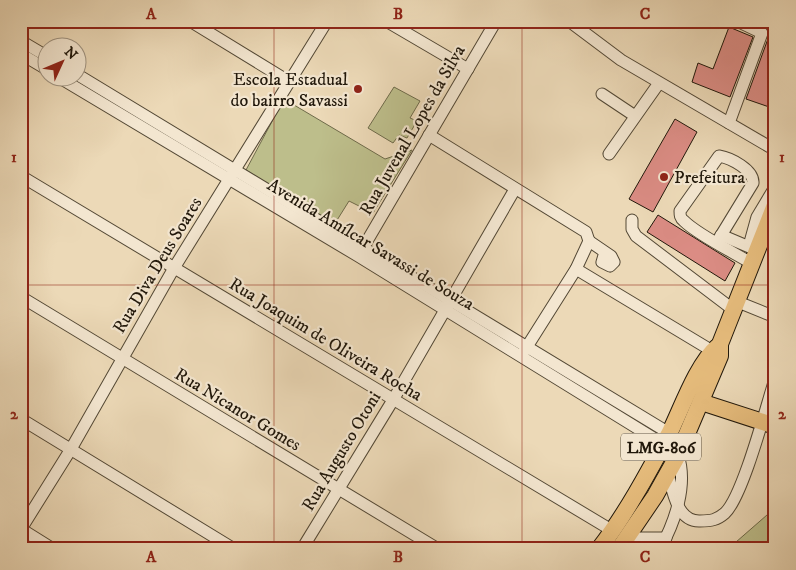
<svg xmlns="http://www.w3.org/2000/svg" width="796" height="570" font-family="'IM FELL DW Pica',serif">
<rect width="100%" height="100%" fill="#ecd9b7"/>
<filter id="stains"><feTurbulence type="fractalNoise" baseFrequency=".004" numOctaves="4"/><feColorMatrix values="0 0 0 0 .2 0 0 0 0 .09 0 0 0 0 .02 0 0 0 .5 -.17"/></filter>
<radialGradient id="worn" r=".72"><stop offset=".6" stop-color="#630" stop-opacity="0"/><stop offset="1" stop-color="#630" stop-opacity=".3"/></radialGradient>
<g fill="#bdbe8b" stroke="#6e6a4a">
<path d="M394 87 420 101 410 118 417 121 407 138 399 135 393 143 368 128Z"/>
<path d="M284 99 385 159 412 150 373 213 349 201 334 225 246 170Z"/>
<path d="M775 508V549H728Z"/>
</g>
<g fill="#db8c84" stroke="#20170a">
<path d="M773 25H775V109L746 99Z"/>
<path d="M729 27 753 37 730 97 692 82 698 63 713 69Z"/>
<path d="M675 119 697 132 653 212 629 199Z"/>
<path d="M658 215 735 263 725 281 647 232Z"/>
</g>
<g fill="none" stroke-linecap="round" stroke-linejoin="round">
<g stroke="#534835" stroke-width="13">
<g id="minor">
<path d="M190 21 288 81"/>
<path d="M386 21 468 69"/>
<path d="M569 21 621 60 775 150"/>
<path d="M21 41 48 57"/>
<path d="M21 54 48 70"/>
<path d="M78 75 669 433"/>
<path d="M60 78 358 256 663 444"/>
<path d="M602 94 635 116"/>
<path d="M729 123 762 33 737 21"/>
<path d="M429 135 586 232 589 241"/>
<path d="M609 154 659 83"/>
<path d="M21 176 613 531"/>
<path d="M632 220V229L636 236 735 311"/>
<path d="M721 235 754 249"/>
<path d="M589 241 611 256 614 262 610 266 602 262 605 252"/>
<path d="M717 242 753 183C754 170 731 158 719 156L680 211C680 215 680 218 684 221 698 235 733 252 751 263"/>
<path d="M749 246 757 217 775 187"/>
<path d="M360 253 496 21"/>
<path d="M576 269 719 355"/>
<path d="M21 297 438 549"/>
<path d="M738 302 775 317"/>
<path d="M523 353 576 269 589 241"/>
<path d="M21 419 234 549"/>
<path d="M668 474C673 491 677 522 700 521 711 521 717 520 725 513 743 496 766 407 775 379"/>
<path d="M21 529 71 449 174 268 327 21"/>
<path d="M21 529 53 549"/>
<path d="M626 538H666"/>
<path d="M302 549 393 400 515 189"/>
<path d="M660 549C675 522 688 485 678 455"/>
</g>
</g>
<g stroke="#20170a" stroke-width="18">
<g id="highway">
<path d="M701 402 775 426"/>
<path d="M599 549C626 514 648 473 669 434 681 410 697 364 717 347"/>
<path d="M619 549 655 496 678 455 720 356V344L775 205"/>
</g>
</g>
<use href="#minor" stroke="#f3e6d0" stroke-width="11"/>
<use href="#highway" stroke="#e6bc7c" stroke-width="16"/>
</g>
<path fill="none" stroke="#8f2418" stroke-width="1" stroke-opacity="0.55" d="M274 21V549M522 21V549M21 285H775"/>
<g fill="#8f2418" stroke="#f3e6d0" stroke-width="2">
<circle cx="358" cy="89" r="5"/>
<circle cx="664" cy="177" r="5"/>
</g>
<g text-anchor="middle" stroke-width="4.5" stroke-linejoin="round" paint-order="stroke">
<rect fill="#f3e6d0" stroke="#5f5545" stroke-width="1" x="621" y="433.5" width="80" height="27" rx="4"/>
<g font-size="16" font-weight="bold" fill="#20170a">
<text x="661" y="453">LMG-806</text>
</g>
<g font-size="18" fill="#20170a" stroke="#f3e6d0" text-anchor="end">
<text x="348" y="85">Escola Estadual<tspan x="348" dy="21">do bairro Savassi</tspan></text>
<text x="674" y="183" text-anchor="start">Prefeitura</text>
</g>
<g font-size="18" fill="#20170a" stroke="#f3e6d0">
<text transform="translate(412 130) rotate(-60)" y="6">Rua Juvenal Lopes da Silva</text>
<text transform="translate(371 244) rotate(31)" y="6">Avenida Amílcar Savassi de Souza</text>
<text transform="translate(157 265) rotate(-59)" y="6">Rua Diva Deus Soares</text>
<text transform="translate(326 339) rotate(31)" y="6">Rua Joaquim de Oliveira Rocha</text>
<text transform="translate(238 409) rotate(31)" y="6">Rua Nicanor Gomes</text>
<text transform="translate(341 451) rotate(-59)" y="6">Rua Augusto Otoni</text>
</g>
</g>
<rect width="796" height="570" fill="none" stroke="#ecd9b7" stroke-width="55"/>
<g transform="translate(62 62) rotate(46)"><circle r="24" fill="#f3e6d0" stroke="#9f9381"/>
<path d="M0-4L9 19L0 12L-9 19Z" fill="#8f2418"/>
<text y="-8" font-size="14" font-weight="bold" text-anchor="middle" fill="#20170a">N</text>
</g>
<rect x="28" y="28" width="740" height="514" fill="none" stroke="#8f2418" stroke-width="2"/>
<g font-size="16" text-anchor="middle" font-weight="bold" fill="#8f2418">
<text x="151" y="19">A</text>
<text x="398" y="19">B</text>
<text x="645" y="19">C</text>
<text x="14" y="162">1</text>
<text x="782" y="162">1</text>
<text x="14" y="419">2</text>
<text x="782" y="419">2</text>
<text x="151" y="562">A</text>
<text x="398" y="562">B</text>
<text x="645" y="562">C</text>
</g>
<rect width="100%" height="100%" filter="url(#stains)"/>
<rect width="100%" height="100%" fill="url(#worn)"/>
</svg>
